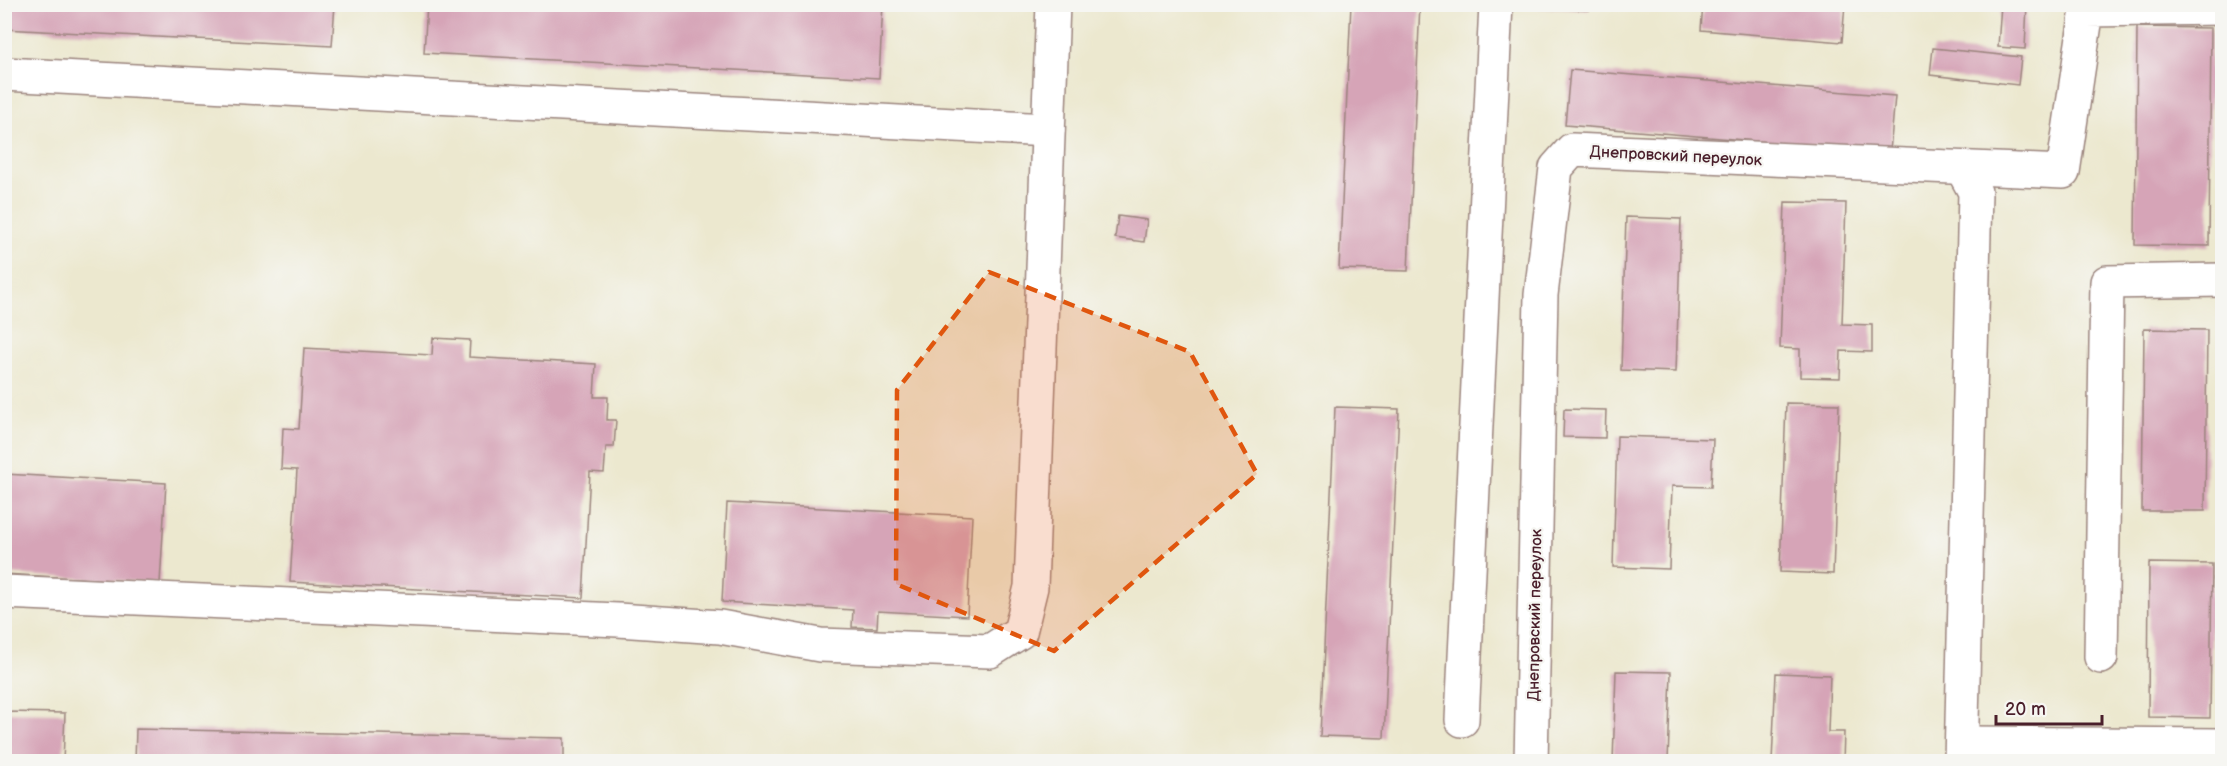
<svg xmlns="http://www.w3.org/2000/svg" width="2227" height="766" font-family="'Balsamiq Sans',sans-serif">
<rect width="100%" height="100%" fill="#f6f6f2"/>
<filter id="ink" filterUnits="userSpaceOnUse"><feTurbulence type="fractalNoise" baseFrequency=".0167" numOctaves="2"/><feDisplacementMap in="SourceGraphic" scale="12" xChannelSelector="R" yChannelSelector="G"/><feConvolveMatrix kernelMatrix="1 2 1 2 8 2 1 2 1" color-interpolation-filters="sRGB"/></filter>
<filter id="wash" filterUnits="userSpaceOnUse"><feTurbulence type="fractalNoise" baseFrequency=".008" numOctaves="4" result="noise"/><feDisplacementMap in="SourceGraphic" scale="24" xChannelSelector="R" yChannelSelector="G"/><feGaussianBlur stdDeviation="1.35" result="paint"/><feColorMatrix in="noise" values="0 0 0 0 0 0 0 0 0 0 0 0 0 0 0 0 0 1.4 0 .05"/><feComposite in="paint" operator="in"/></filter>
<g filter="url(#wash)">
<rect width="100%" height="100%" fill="#ece8cf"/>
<g id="blocks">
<g fill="#d6a4b7">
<path d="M4 4H335L332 46 4 29Z"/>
<path d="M427 4H883L879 78 424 53Z"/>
<path d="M1351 4H1420L1408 271 1339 269Z"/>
<path d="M1536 4H1589V10L1536 8Z"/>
<path d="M1703 4H1845L1842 42 1701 30Z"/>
<path d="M2001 4H2027L2025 49 1998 47Z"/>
<path d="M2137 27 2211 28 2209 246 2135 245Z"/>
<path d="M1933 48 2021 57 2018 85 1930 75Z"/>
<path d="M1570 70 1895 96 1890 152 1565 125Z"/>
<path d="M1785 202 1846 203 1842 324 1872 325V352L1841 351 1840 378 1800 377V349L1780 348Z"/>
<path d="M1118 216 1147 220 1144 242 1115 238Z"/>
<path d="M1626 217 1681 219 1676 372 1621 370Z"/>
<path d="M2144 329 2207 330 2205 511H2142Z"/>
<path d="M433 338 470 340 469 357 596 364 594 397H608L607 420H616L614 447H606L604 473 590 472 583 598 290 582 297 470 281 469 283 428 299 429 304 348 432 355Z"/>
<path d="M1786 403 1839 404 1833 574 1780 572Z"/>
<path d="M1335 407 1399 409 1384 738 1320 736Z"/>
<path d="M1564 409 1606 410 1605 438 1563 437Z"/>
<path d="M1617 436 1713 439 1711 487 1672 486 1669 569 1613 567Z"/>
<path d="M4 474 166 483 160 583 4 574Z"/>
<path d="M727 503 972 516 967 616 878 611 877 628 852 627 853 610 722 602Z"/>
<path d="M2149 563 2212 564 2210 718 2148 717Z"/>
<path d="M1616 671 1671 672 1668 762H1613Z"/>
<path d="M1776 673 1830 675 1828 732H1844L1843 762H1772Z"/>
<path d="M4 712 65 713 63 762H4Z"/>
<path d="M136 729 564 738V762H135Z"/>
</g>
</g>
</g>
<g filter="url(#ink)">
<use href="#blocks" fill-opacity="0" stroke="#9b847d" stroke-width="1.5"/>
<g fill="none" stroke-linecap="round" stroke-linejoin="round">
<g stroke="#9b847d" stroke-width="36">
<g id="minor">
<path d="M4 74 1048 130"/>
<path d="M4 592 618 620 720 627 820 645 990 651 1020 632 1031 587 1053 4"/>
<path d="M2101 657 2107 282 2222 280"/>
<path d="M1462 720 1496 4"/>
<path d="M1962 743 2222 745"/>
<path d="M1531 762 1541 295 1556 168 1572 150 2063 172 2087 10 2222 8"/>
<path d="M1961 762 1975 192 1962 168"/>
</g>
</g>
<use href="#minor" stroke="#fff" stroke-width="33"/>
</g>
</g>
<path fill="#e0560e" fill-opacity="0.2" stroke="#e0560e" stroke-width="4.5" stroke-dasharray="12 8" stroke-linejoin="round" d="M989 272 1190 352 1257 474 1054 651 896 584 897 390Z"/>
<g text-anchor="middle" stroke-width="4.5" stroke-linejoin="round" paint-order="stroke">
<g font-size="16" fill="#4a1f2b" stroke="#f6f6f2">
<text transform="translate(1676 155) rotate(3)" y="6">Днепровский переулок</text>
<text transform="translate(1534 615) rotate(-89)" y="6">Днепровский переулок</text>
</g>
</g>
<rect width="2227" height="766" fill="none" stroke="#f6f6f2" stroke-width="24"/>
<path d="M1996 715v9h106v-9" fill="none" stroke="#4a1f2b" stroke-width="3"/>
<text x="2005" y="715" font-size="18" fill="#4a1f2b" stroke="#f6f6f2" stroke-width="4.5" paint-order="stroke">20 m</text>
</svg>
